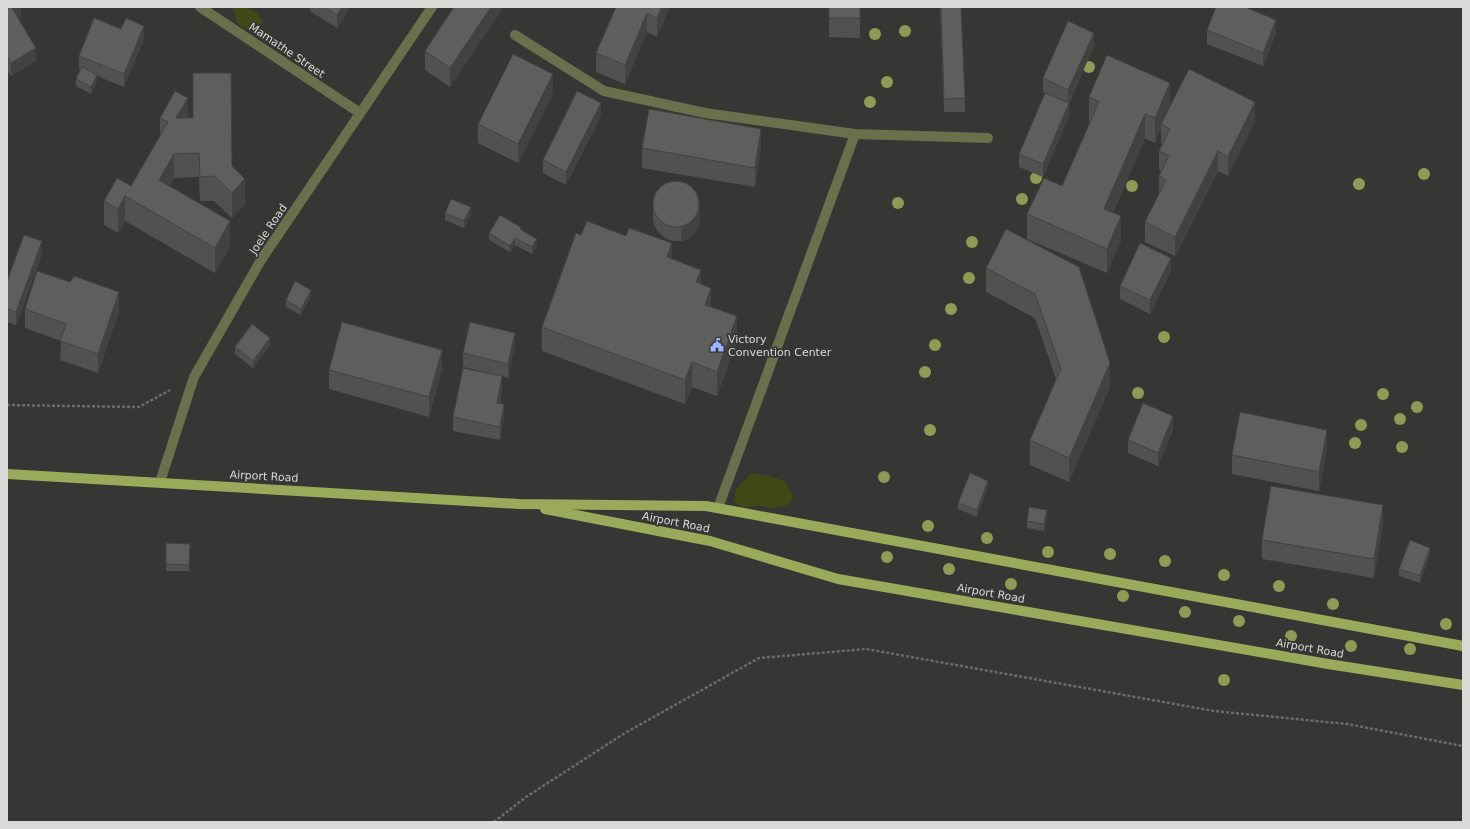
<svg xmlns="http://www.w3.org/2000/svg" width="1470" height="829" font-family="'DejaVu Sans',sans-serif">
<rect width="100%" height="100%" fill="#363634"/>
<g fill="#404915">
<path d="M232 7C248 7 253 8 263 21L259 28 249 31 238 24Z"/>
<path d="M752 473 769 476 785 481 792 494 793 499 787 505 773 508 759 506 742 507 734 501 736 489Z"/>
</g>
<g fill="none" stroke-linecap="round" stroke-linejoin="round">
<g stroke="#6b6b69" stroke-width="2.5" stroke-dasharray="3 2" stroke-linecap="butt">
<path d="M7 405 139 407 170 390"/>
<path d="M494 822 526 797 625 733 759 658 866 649 1214 711 1347 724 1463 746"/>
</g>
<g stroke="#69704b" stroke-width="10">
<path d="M200 7 360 113"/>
<path d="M515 35 604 91 705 113 855 134 988 138"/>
<path d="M160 482 194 377 261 260 432 7"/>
<path d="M718 508 855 134"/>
</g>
<g stroke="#9aa95a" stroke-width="10">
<path d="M7 474 519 504 706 506 1463 646"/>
<path d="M545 509 710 541 838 579 1328 664 1463 685"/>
</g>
</g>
<g fill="#8e9b54">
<circle cx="905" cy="31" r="6"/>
<circle cx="875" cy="34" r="6"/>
<circle cx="1089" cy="67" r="6"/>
<circle cx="887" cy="82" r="6"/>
<circle cx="870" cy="102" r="6"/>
<circle cx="1424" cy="174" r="6"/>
<circle cx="1036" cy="178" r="6"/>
<circle cx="1359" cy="184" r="6"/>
<circle cx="1132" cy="186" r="6"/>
<circle cx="1022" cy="199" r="6"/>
<circle cx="898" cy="203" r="6"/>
<circle cx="972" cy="242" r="6"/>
<circle cx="969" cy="278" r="6"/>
<circle cx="951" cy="309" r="6"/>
<circle cx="1164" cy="337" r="6"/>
<circle cx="935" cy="345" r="6"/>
<circle cx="925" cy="372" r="6"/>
<circle cx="1138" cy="393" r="6"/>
<circle cx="1383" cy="394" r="6"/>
<circle cx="1417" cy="407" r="6"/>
<circle cx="1400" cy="419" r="6"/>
<circle cx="1361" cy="425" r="6"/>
<circle cx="930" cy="430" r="6"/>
<circle cx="1355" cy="443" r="6"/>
<circle cx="1402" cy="447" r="6"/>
<circle cx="884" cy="477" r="6"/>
<circle cx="928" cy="526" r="6"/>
<circle cx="987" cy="538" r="6"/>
<circle cx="1048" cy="552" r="6"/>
<circle cx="1110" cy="554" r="6"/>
<circle cx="887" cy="557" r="6"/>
<circle cx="1165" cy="561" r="6"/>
<circle cx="949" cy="569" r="6"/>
<circle cx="1224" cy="575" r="6"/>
<circle cx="1011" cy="584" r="6"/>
<circle cx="1279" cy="586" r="6"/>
<circle cx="1123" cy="596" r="6"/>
<circle cx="1333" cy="604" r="6"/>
<circle cx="1185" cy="612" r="6"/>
<circle cx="1239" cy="621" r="6"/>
<circle cx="1446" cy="624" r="6"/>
<circle cx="1291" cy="636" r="6"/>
<circle cx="1351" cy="646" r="6"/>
<circle cx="1410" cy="649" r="6"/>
<circle cx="1224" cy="680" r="6"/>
</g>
<g fill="#51514f">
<path d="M7 7H21V16L18 18 36 61 11 76 7 70Z"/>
<path d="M310 7H350L337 28 310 11Z"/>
<path d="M454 7 450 87 425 70V51Z"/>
<path d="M616 7H670L657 37 647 32 625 84 596 72V53Z"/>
<path d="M829 7H860V38L829 37Z"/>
<path d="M940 7H961L965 112H944Z"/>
<path d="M1207 30 1276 33 1263 66 1207 44Z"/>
<path d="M144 39 124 87 97 76V81L91 94 76 86V79L80 69H79V56Z"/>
<path d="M1094 46 1069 103V116L1043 177 1019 167V154L1045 93 1043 92V78Z"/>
<path d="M553 93 518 163 478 143V124Z"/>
<path d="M1089 97 1170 107 1255 121 1228 176 1218 171 1175 256 1145 242V222L1159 195V176L1161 171 1159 170V151L1163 144 1161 143V127L1155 143 1145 138 1113 213 1121 241 1107 273 1027 239V214L1062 186 1090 122 1089 121Z"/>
<path d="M601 116 566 185 543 173V160Z"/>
<path d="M160 118H188L232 166 245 204 232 218 214 201H200L199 177 174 178 169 186 230 246 215 273 125 221 118 233 104 225V201L131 186 160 136Z"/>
<path d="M642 148H761L755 187 642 168Z"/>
<path d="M653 204 700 214 699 226 695 233 689 238 681 241H673L665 238 658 232 654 225 653 217Z"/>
<path d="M445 213 471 214 464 228 445 220Z"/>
<path d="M1006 229 1110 387 1069 482 1030 465V440L1056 379 1035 318 986 292V268Z"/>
<path d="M522 230 537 246 532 254 515 245 510 252 489 240V233Z"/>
<path d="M581 235 672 259 701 284 711 307 737 341 717 396 692 387 685 404 542 351V327Z"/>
<path d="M42 254 16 325 7 322V281Z"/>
<path d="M1171 271 1150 314 1120 299V286Z"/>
<path d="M311 296 301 315 286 307V300Z"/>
<path d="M25 309 119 311 98 373 60 360 61 341 25 328Z"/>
<path d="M270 345 253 368 235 354V347Z"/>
<path d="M515 346 508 378 502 376V390L500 403 504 418 500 440 453 431V417L501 376 463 367V353Z"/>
<path d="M442 369 429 417 329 389V370Z"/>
<path d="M1173 430 1158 466 1128 453V440Z"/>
<path d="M1327 449 1319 491 1232 474V455Z"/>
<path d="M988 487 977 517 958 509V503Z"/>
<path d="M1047 517 1044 531 1027 528V521Z"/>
<path d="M1383 524 1374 578 1262 559V540Z"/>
<path d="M166 543 190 544 189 571H166Z"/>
<path d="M1430 554 1420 583 1399 576V569Z"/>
</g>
<g fill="#424240">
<path d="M14 7H21V16L12 21V8Z"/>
<path d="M342 7H350L337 28V15Z"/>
<path d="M491 7H504L450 87V68Z"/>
<path d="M662 7H670L657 37V18Z"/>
<path d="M647 13V32L625 84V65Z"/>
<path d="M1276 20V33L1263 66V53Z"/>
<path d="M144 26V39L124 87V74Z"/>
<path d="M1094 33V46L1068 103V90Z"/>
<path d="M36 48V61L11 76V63Z"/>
<path d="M553 74V93L518 163V144Z"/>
<path d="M97 75V81L91 94V87Z"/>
<path d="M1170 83V107L1161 124V127L1155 143V118Z"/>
<path d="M188 98V123L176 118Z"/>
<path d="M1255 102V121L1228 176V157Z"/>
<path d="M601 103V116L566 185V172Z"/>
<path d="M1069 103V116L1043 177V164Z"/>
<path d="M1145 114V138L1104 233V209Z"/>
<path d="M761 129V148L755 187V168Z"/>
<path d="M1218 151V171L1175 256V237Z"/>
<path d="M174 154V178L159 204V180Z"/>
<path d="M245 179V204L232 218V193Z"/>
<path d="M125 196V221L118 233V209Z"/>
<path d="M700 200 699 226 695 233 689 238 681 241V228Z"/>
<path d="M471 207V214L464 228V221Z"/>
<path d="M1121 216V241L1107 273V249Z"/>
<path d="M230 221V246L215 273V248Z"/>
<path d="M515 238V245L510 252V246Z"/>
<path d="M537 239V246L532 254V247Z"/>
<path d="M42 241V254L16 325V312Z"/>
<path d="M672 243V268L667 257Z"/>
<path d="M1171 258V271L1150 314V300Z"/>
<path d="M701 270V294L696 282Z"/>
<path d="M711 288V312L705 305Z"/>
<path d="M311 290V296L301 315V309Z"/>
<path d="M119 292V311L98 373V354Z"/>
<path d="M737 316V341L717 396V372Z"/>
<path d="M515 333V346L508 378V364Z"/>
<path d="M270 338V345L253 368V361Z"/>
<path d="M442 350V369L429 417V397Z"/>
<path d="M692 362V387L685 404V380Z"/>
<path d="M1110 363V387L1069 482V458Z"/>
<path d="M502 376V390L497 416V403Z"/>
<path d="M504 404V418L500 440V427Z"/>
<path d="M1173 416V430L1158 466V453Z"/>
<path d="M1327 430V449L1319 491V472Z"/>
<path d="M988 481V487L977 517V510Z"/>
<path d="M1383 505V524L1374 578V559Z"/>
<path d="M1047 510V517L1044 531V524Z"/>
<path d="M1430 548V554L1420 583V576Z"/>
</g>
<g fill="#5e5e5c" stroke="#424240">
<path d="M7 7H14L12 8 36 48 11 63 7 56Z"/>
<path d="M325 7H342L337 15Z"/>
<path d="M454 7H491L450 68 425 51Z"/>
<path d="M616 7H662L657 18 647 13 625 65 596 53Z"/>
<rect x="829" y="7" width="31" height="11"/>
<path d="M941 7H961L965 98 944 99Z"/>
<path d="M1216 7H1245L1276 20 1263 53 1207 30Z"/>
<path d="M94 18 121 29 126 18 144 26 124 74 79 56Z"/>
<path d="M1068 21 1094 33 1068 90 1043 78Z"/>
<path d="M513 54 553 74 518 144 478 124Z"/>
<path d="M1107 55 1170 83 1155 118 1145 114 1104 209 1121 216 1107 249 1027 214 1044 178 1062 186 1099 102 1089 97Z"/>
<path d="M82 67 97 75 91 87 76 79Z"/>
<path d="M1189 69 1255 102 1228 157 1218 151 1175 237 1145 222 1166 180 1159 176 1169 156 1159 151 1170 129 1161 124Z"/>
<path d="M193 73H231L232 166 245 179 232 193 214 176 200 177 199 153 174 154 159 180 230 221 215 248 125 196 118 209 104 201 117 178 131 186 168 122 160 118 175 91 188 98 176 118H193Z"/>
<path d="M577 91 601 103 566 172 543 160Z"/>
<path d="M1045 93 1069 103 1043 164 1019 154Z"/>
<path d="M649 109 761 129 755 168 642 148Z"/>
<circle cx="676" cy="204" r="23"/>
<path d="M451 199 471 207 464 221 445 213Z"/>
<path d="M500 215 522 228 520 229 537 239 532 247 515 238 510 246 489 233Z"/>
<path d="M587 221 626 236 629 228 672 243 667 257 701 270 696 282 711 288 705 305 737 316 717 372 692 362 685 380 542 327 576 233 581 235Z"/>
<path d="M1006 229 1079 267 1110 363 1069 458 1030 440 1061 369 1035 294 986 268Z"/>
<path d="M24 235 42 241 16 312 7 309V281Z"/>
<path d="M1140 243 1171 258 1150 300 1120 286Z"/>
<path d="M37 271 70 282 74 276 119 292 98 354 60 341 66 324 25 309Z"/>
<path d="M295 281 311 290 301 309 286 300Z"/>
<path d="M342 322 442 350 429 397 329 370Z"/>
<path d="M470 322 515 333 508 364 463 353Z"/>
<path d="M252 324 270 338 253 361 235 347Z"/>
<path d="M463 368 502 376 497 403 504 404 500 427 453 417Z"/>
<path d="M1143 403 1173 416 1158 453 1128 440Z"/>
<path d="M1240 412 1327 430 1319 472 1232 455Z"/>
<path d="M970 473 988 481 977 510 958 503Z"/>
<path d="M1271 486 1383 505 1374 559 1262 540Z"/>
<path d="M1029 507 1047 510 1044 524 1027 521Z"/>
<path d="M1410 540 1430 548 1420 576 1399 569Z"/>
<path d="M166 543 190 544 189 565 166 564Z"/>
</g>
<defs>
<g id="civic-bare" transform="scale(1.08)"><path d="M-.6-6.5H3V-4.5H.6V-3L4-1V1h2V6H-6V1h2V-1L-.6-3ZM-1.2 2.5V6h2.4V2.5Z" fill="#9ab5fd" stroke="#363634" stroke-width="2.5" paint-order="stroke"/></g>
</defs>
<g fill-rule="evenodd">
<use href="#civic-bare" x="717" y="345"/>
</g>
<g text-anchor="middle" stroke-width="3.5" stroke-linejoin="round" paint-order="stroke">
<g font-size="11" fill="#d9dad8" stroke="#363634">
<text transform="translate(287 50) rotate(34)" y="4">Mamathe Street</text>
<text transform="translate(268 229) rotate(-56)" y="4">Joele Road</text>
<text transform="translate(264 476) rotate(3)" y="4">Airport Road</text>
<text transform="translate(676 522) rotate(11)" y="4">Airport Road</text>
<text transform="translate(991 593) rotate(10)" y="4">Airport Road</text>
<text transform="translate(1310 648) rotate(10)" y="4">Airport Road</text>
</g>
<g font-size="11" fill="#d9dad8" stroke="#363634" text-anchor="start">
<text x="728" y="343">Victory<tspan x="728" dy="13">Convention Center</tspan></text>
</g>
</g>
<rect width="1470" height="829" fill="none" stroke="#d9dad8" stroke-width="16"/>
</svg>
